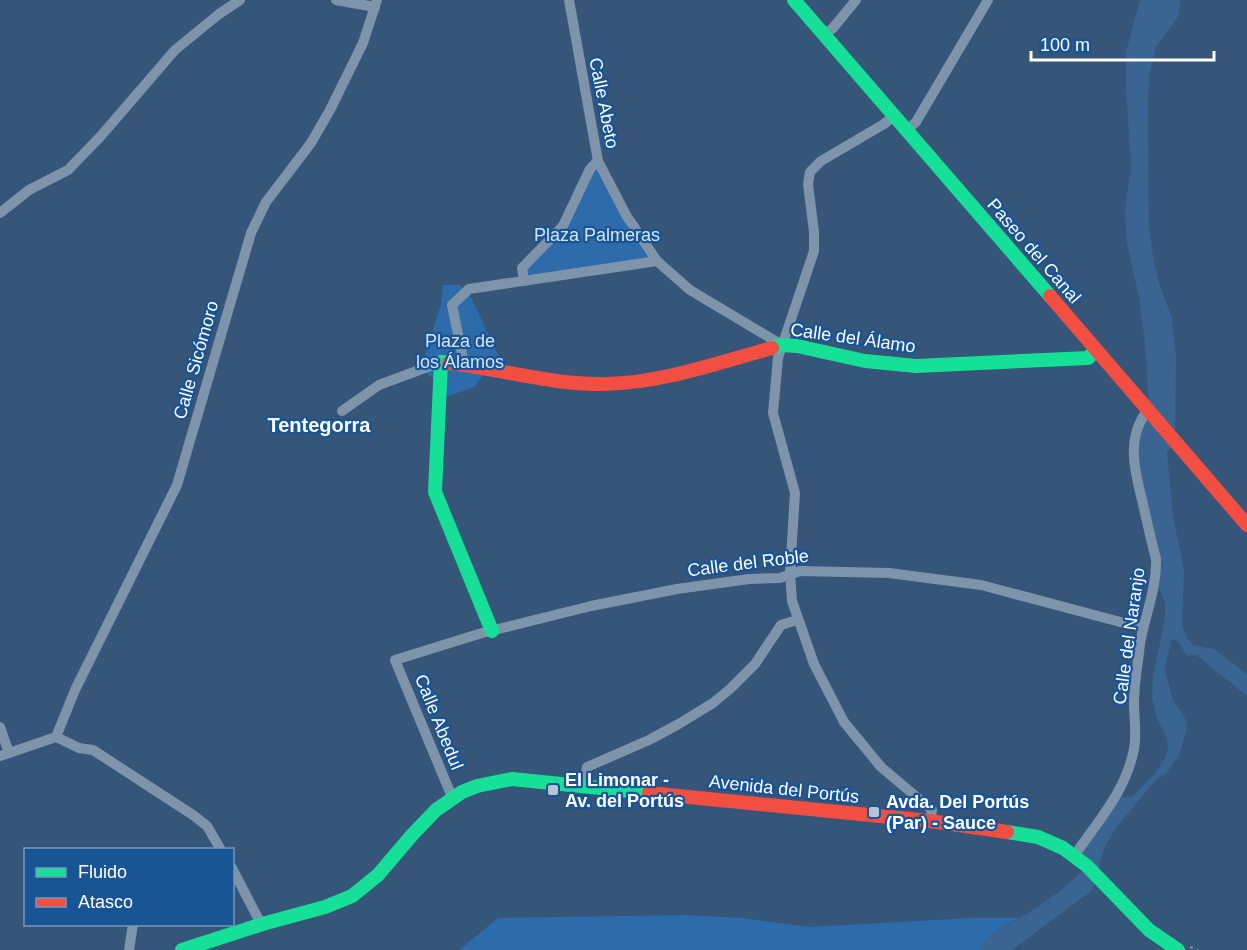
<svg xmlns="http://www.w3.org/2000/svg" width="1247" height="950" font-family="Helvetica,sans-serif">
<rect width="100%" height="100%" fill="#355579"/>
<g fill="#2d6bab">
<path d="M598 161 657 261 524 281 522 268 544 247Z"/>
<path d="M443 285H460L471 297 503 366 485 373 474 387 446 397 433 378 425 373 424 359 441 304Z"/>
<path d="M686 915 742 918 810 927 971 918H1020C1007 925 985 935 981 950H459L498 918Z"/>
</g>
<path fill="#3a6492" d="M1140 0H1181L1178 17 1156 47 1150 73 1148 104 1149 226 1154 263 1160 286 1172 318 1176 355 1175 442 1167 452 1173 516 1184 570 1182 624 1186 637 1193 645 1214 649 1247 674V696L1196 655 1188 656C1182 651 1182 645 1176 640H1171L1165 671 1173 700 1186 720 1187 728 1179 755 1166 774 1157 779 1118 825 1105 846 1099 866V879L1089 893 1012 950H981C983 936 1009 925 1020 918 1042 904 1071 885 1087 866L1074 856 1116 798 1132 797 1157 771 1166 756 1168 747 1167 738 1157 719 1152 697 1153 678 1165 617V603L1155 579 1134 444 1149 411 1145 344 1139 297 1127 243 1125 210 1131 167 1126 87V52Z"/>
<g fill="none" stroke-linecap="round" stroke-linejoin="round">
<path stroke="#7e94ab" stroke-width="2" stroke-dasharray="3 4.5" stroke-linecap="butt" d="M1190 947 1198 950"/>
<g stroke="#7e94ab" stroke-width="10">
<path d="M336 0 375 7"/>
<path d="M569 0 598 161 626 215 657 261 690 290 782 345"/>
<path d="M824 35 833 28 856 0"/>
<path d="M894 116 884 124 821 161 810 172 808 184 814 232V251L778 358 773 413 795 493 790 573 792 601 814 664 844 722 881 767 932 810 930 821"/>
<path d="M907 130 916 122 988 0"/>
<path d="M0 213 29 190 68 170 100 137 175 50 219 14 240 0"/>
<path d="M524 281 522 268 563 226 590 169 598 161"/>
<path d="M464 364 452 305 469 289 657 261"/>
<path d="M342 411 379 385 441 362"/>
<path d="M0 727 9 753"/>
<path d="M56 737 75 690 177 485 251 233 266 202 311 143 330 110 363 43 377 0"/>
<path d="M0 756 56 737 79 748 93 750 193 815 207 826 221 850"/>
<path d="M584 786 587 767 649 740 677 725 713 703 730 689 755 664 781 625 797 620"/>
<path d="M452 797 395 660 482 633 591 606 677 589 749 579 780 578 800 571 889 573 981 585 1143 628"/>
<path d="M1074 856C1098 821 1126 791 1134 749 1137 735 1134 718 1134 703 1134 683 1138 664 1140 644 1145 615 1157 588 1156 559 1151 540 1147 522 1143 504 1135 472 1125 438 1148 410"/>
<path d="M232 868 261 924"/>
<path d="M129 950 133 924"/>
</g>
<g stroke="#16e098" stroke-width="14">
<path d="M794 0 1050 296"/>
<path d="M772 348 782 345 797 346 865 361 916 366 1088 358 1096 350"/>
<path d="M449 363 441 362 435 492 492 631"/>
<path d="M1007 832 1038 837 1063 848 1087 866 1149 930 1178 950"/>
<path d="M182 950 266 923 325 907 352 896 378 875 412 835 436 810 462 792 477 786 512 779 649 793"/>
</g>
<g stroke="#f24e42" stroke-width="14">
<path d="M1050 296 1247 525"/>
<path d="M449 363C501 369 552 385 605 384 662 383 717 363 772 348"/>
<path d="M649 793 930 821 1007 832"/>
</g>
</g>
<g fill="#b8c4d0" stroke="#195495" stroke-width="2">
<rect x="547" y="784" width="12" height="12" rx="3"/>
<rect x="868" y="806" width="12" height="12" rx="3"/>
</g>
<g text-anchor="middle" stroke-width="4.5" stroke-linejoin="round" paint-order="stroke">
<g font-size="18" fill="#fff" stroke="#195495">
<text transform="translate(604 103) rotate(79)" y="6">Calle Abeto</text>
<text transform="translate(1034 251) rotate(49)" y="6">Paseo del Canal</text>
<text transform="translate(853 338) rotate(8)" y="6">Calle del Álamo</text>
<text transform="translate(196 360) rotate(-74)" y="6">Calle Sicómoro</text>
<text transform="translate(748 563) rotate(-7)" y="6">Calle del Roble</text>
<text transform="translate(1129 636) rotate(-82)" y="6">Calle del Naranjo</text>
<text transform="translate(439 722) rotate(68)" y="6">Calle Abedul</text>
<text transform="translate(784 789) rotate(6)" y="6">Avenida del Portús</text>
</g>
<g font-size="18" fill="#d1e6fb" stroke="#195495">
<text x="597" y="241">Plaza Palmeras</text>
<text x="460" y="347">Plaza de<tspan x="460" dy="21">los Álamos</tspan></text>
</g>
<g font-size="18" font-weight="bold" fill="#fff" stroke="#195495" text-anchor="start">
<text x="565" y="786">El Limonar -<tspan x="565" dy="21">Av. del Portús</tspan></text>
<text x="886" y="808">Avda. Del Portús<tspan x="886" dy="21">(Par) - Sauce</tspan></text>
</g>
<g font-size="20" font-weight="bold" fill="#fff" stroke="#195495">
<text x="319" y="432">Tentegorra</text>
</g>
</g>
<rect x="24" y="848" width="210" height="78" fill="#195495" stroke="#7598bf" stroke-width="1.5"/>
<rect x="36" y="868" width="30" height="9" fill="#16e098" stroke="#7598bf" stroke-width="1.5"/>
<text x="78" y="878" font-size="18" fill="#ffffff">Fluido</text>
<rect x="36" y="898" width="30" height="9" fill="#f24e42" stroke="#7598bf" stroke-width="1.5"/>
<text x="78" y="908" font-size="18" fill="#ffffff">Atasco</text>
<path d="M1031 51v9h183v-9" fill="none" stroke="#ffffff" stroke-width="3"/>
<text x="1040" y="51" font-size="18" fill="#ffffff" stroke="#195495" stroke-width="4.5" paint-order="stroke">100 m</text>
</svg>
